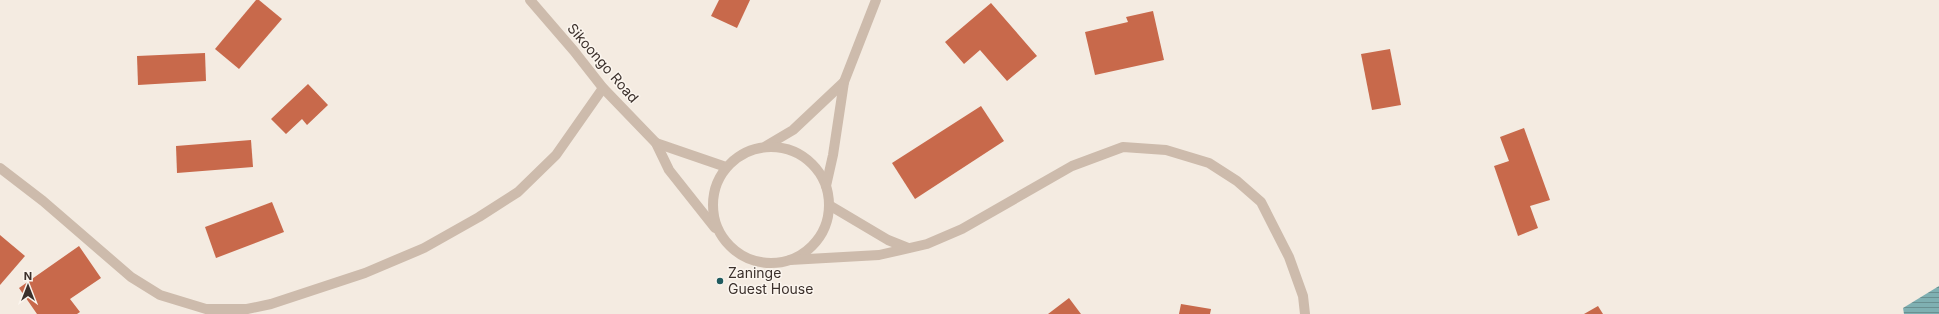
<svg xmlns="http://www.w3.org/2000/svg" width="1939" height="314" font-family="Inter,sans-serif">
<defs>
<pattern id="water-rules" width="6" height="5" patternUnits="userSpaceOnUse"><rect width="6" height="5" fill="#7fb0b2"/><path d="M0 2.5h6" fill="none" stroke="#699091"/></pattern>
</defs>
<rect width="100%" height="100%" fill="#f4ebe1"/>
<path fill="url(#water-rules)" d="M1939 286V314H1904L1903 308Z"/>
<g fill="#c8694b">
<path d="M256 0H259L282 19 239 69 215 49Z"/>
<path d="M719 0H750L737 28 711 16Z"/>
<path d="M991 3 1037 56 1007 81 980 50 964 64 945 42Z"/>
<path d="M1153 11 1164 60 1095 75 1085 32 1128 22 1126 17Z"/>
<path d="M1390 49 1401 105 1372 110 1361 54Z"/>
<path d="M205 53 206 81 138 85 137 56Z"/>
<path d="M308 84 328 105 307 125 302 119 286 134 271 119Z"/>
<path d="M981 106 1004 141 915 199 892 163Z"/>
<path d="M1524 128 1550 200 1530 206 1538 228 1518 236 1494 166 1509 161 1500 137Z"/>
<path d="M251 140 253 167 177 173 176 146Z"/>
<path d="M272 202 284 232 216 258 205 227Z"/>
<path d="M0 235 25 256 0 285Z"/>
<path d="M79 246 101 278 70 299 80 312 77 314H37L19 288Z"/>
<path d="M1069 298 1081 314H1048Z"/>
<path d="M1181 304 1211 309 1210 314H1179Z"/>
<path d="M1598 306 1603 314H1584Z"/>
</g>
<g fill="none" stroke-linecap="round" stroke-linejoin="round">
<g stroke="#cdbbac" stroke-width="10">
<path d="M530 0 574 51 603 88 656 143 669 170 715 228"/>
<path d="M656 143 726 167"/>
<path d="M766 146 793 130 844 82"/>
<circle cx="771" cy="205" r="58"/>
<path d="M0 168 43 201 131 277 160 295 206 309H247L271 304 365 273 424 248 479 217 518 192 556 155 603 88"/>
<path d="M826 186 833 155 844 82 876 0"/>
<path d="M829 205 888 240 908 248"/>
<path d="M790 260 879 255 927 244 962 229 1072 166 1123 147 1166 150 1209 163 1237 181 1261 202 1289 257 1303 296 1305 314"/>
</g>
</g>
<circle fill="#1f5a5e" stroke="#fbf5ee" stroke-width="1.5" cx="720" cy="281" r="4"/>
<g text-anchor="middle" stroke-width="3" stroke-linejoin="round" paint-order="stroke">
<g font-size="14" fill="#3b302b" stroke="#fbf5ee">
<text transform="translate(603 63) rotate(49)" y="5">Sikoongo Road</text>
</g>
<g font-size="14" fill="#3b302b" stroke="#fbf5ee" text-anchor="start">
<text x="728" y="278">Zaninge<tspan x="728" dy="16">Guest House</tspan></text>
</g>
</g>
<g transform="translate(28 286)" stroke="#fbf5ee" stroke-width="3" paint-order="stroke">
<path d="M0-3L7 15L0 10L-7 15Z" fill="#3b302b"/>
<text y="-6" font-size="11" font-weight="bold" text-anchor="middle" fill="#3b302b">N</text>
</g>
</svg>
